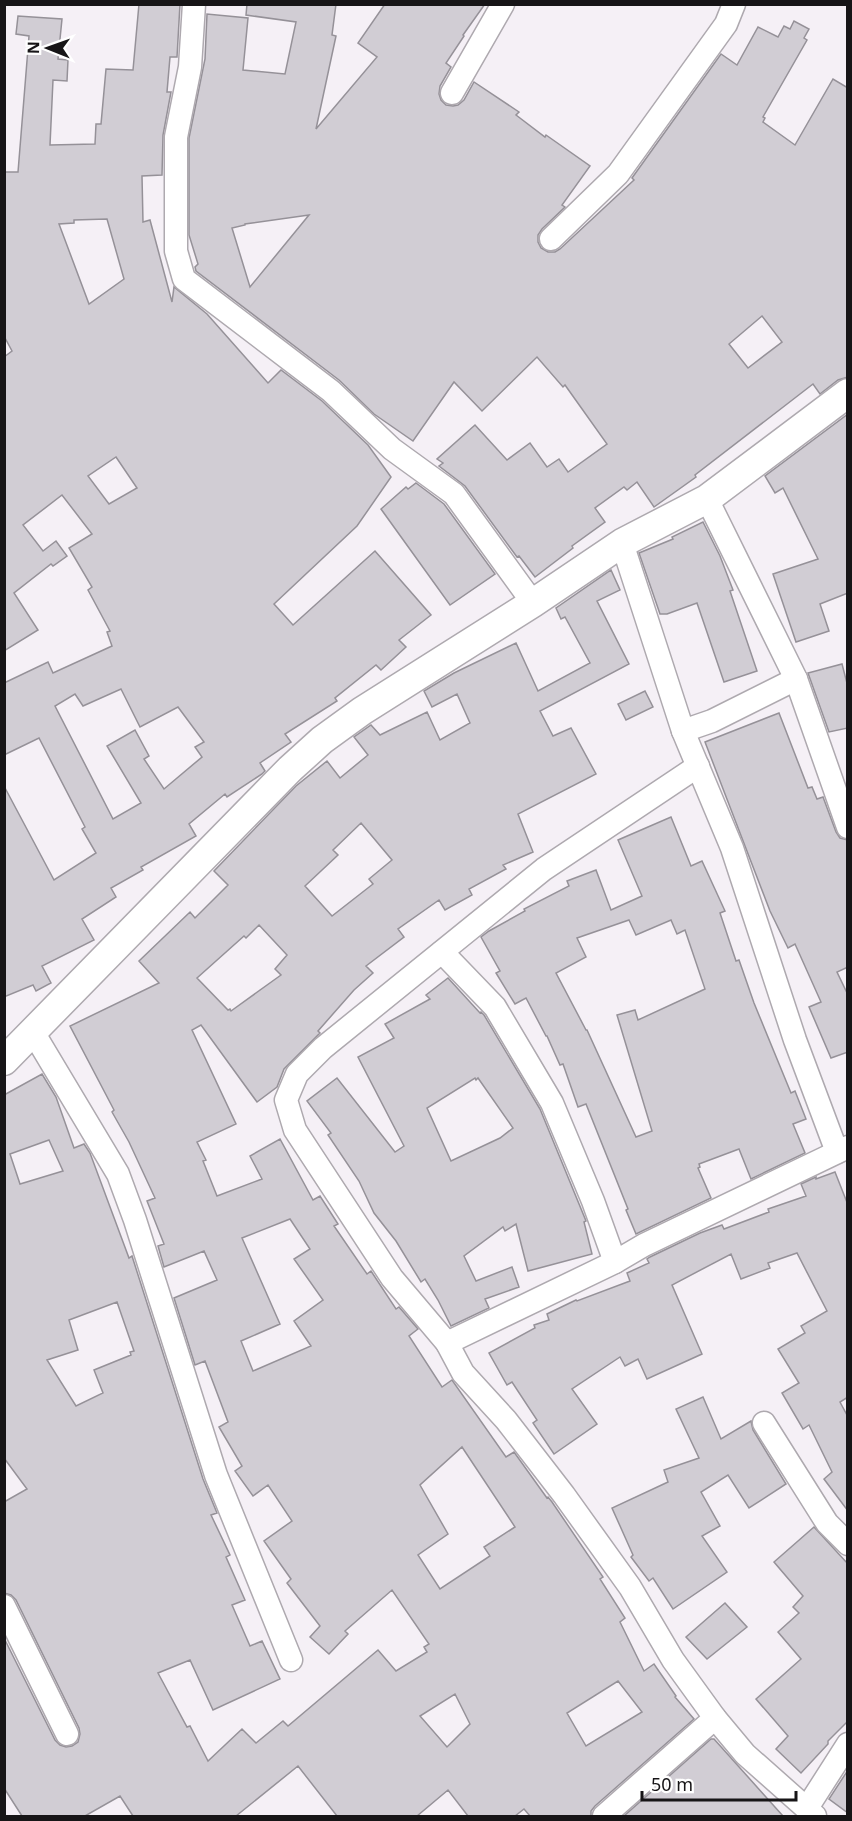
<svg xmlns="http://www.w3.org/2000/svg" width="852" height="1821" font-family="'Noto Sans',sans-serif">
<rect width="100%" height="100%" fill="#f5f0f6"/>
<g fill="#d1cdd4" stroke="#959198" stroke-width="1.5" fill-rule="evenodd">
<path d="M139 4H180L177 57H170L167 92H171L163 135 162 175 142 176 143 222 150 220 172 302 174 287 207 314 268 383 281 370 322 401 368 445 391 477 357 526 274 604 293 625 375 551 431 615 399 640 406 647 381 670 376 665 335 698 337 701 285 734 291 742 260 763 265 771 262 774 227 797 225 794 189 824 196 836 141 867 143 870 111 888 116 897 82 919 94 940 42 966 51 983 36 991 33 985 4 997V786L54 880 96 853 82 829 85 827 39 738 4 755V683L48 662 53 673 112 646 107 632 110 631 88 590 92 587 69 548 92 534 62 495 23 525 43 551 56 541 67 556 53 566 51 564 14 593 38 630 4 651V357L12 351 4 336V172H18L29 36 16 34 18 16 62 19 58 59 68 60 67 81 53 80 50 145 95 144 96 124H101L106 69 133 70ZM107 219 124 279 89 304 59 224 74 223V220ZM116 457 137 488 109 504 88 476ZM121 689 140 727 178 707 204 742 195 747 202 757 164 789 144 759 149 756 135 730 107 746 141 803 113 819 55 706 75 694 83 706Z"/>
<path d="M247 4H336L332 35 336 36 316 129 377 57 358 43 385 4H485L463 35 464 36 446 63 451 67 440 86 439 94 441 100 446 105 453 106 458 105 464 100 474 82 519 112 516 115 545 137 546 135 590 166 562 205 565 207 542 229 538 235V242L541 248 548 252H555L560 249 634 180 632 178 721 54 737 65 758 27 778 37 784 26 790 29 794 21 809 29 804 38 807 40 763 117 765 118 763 122 795 145 833 79 848 88V377L838 380 820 394 813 384 695 475 696 477 654 507 637 482 627 490 624 487 595 508 605 522 572 546 573 548 535 577 519 556 517 557 465 486 439 466 443 463 437 459 475 425 507 460 530 443 547 467 559 459 568 472 607 444 565 385 563 387 537 357 482 411 454 382 413 441 374 414 339 380 196 271 195 267 198 264 189 235V138L205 59 207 14 248 18 243 70 285 74 296 22 246 15ZM309 215 250 287 232 228 245 225V224ZM762 316 782 342 748 368 729 344Z"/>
<path d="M848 414V593L820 604 829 631 796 642 773 574 818 559 783 488 775 493 765 476Z"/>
<path d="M416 483 444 504 495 574 450 605 381 509 406 487 408 489Z"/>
<path d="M703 522 720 556 733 590 730 591 757 671 724 682 697 603 667 614H660L639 553 673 539 672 537Z"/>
<path d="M611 570 620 590 597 601 629 664 540 711 553 736 571 728 596 774 518 814 533 852 503 865 506 869 469 889 472 895 445 910 439 900 398 929 404 937 366 966 373 973 354 990 318 1031 320 1033 284 1069 277 1087 257 1102 201 1025 192 1030 236 1124 197 1142 206 1160 203 1161 217 1196 262 1179 250 1156 280 1139 313 1200 320 1196 338 1224 334 1226 367 1274 371 1271 396 1309 399 1307 418 1329 409 1336 442 1387 452 1380 506 1457 514 1452 547 1498 548 1497 552 1502 603 1577 600 1579 625 1618 620 1622 644 1671 654 1664 676 1696 675 1697 694 1719 595 1806 591 1811V1816H530L524 1809 515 1816H468L448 1790 417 1816H337L298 1766 236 1816H133L120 1796 85 1816H22L4 1788V1638L55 1740 60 1745 66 1747 72 1746 78 1742 80 1734 79 1728 16 1600 11 1595 4 1593V1502L27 1489 4 1458V1095L42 1074 56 1097 74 1148 84 1144 90 1153 129 1258 132 1256 203 1479 217 1513 211 1515 230 1555 226 1557 245 1600 232 1605 250 1646 262 1641 280 1679 213 1710 190 1660 158 1673 187 1727 190 1726 208 1761 242 1729 256 1743 283 1721 288 1726 378 1650 396 1671 427 1652 424 1647 429 1644 392 1590 345 1631 348 1634 329 1654 310 1637 320 1626 287 1583 291 1579 264 1541 292 1521 268 1485 253 1496 235 1471 242 1466 219 1427 228 1422 205 1361 195 1365 174 1298 217 1280 204 1251 164 1267 158 1246 164 1244 147 1201 155 1198 129 1142 112 1112 114 1110 70 1026 159 983 139 961 190 912 195 918 228 885 214 871 296 786 327 761 340 778 368 755 354 737 371 725 380 735 427 712 440 740 470 723 457 694 432 707 424 691 454 673 516 643 538 691 590 663 565 617 561 619 556 608ZM361 823 392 860 369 879 373 884 332 916 305 886 338 855 333 850ZM259 925 287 955 275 969 281 975 231 1011 230 1009 228 1010 197 978 244 936 246 938ZM49 1140 63 1171 20 1184 10 1154ZM290 1219 310 1249 294 1259 323 1300 294 1321 311 1346 253 1371 241 1341 280 1324 242 1238ZM117 1302 134 1351 130 1352 131 1355 94 1370 103 1393 76 1406 47 1360 78 1350 69 1320ZM462 1447 515 1527 484 1547 490 1556 440 1589 418 1555 448 1534 420 1485ZM618 1681 642 1712 586 1746 567 1713ZM455 1694 470 1724 447 1747 420 1716Z"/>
<path d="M842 664 848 687V728L829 732 808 673Z"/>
<path d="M645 691 653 707 626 720 618 704Z"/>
<path d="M779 713 808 788 812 787 817 799 823 797 836 832 840 838 848 840V967L837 972 848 995V1052L831 1058 809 1007 821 1002 795 944 788 948 770 911 705 742Z"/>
<path d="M671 817 691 866 702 861 725 911 720 913 736 961 739 960 754 1003 791 1093 795 1091 806 1119 793 1124 805 1153 751 1179 739 1149 699 1164 700 1167 698 1168 711 1198 636 1234 626 1210 628 1209 586 1104 578 1107 563 1064 560 1065 547 1036H546L526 998 515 1004 496 973 500 971 481 937 489 931 525 911 524 909 569 886 567 881 596 870 611 910 642 896 618 840ZM629 920 636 935 671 920 677 934 685 930 705 989 638 1020 635 1010 617 1015 652 1131 636 1137 587 1030H586L556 973 586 957 577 938Z"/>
<path d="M448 978 480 1013 481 1012 484 1015 540 1109 586 1221 584 1222 592 1254 528 1271 516 1224 505 1231 503 1227 464 1256 476 1281 512 1267 519 1287 485 1299 489 1308 451 1326 438 1300 425 1279 421 1282 396 1241 374 1213 359 1181 328 1135 331 1133 307 1101 337 1078 395 1152 404 1146 358 1057 394 1038 385 1024 430 999 426 995ZM475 1078 476 1080 478 1078 513 1128 500 1138 451 1161 427 1108Z"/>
<path d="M835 1172 848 1205V1397L840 1402 848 1417V1511L824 1479 832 1472 809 1425 803 1429 782 1393 799 1383 778 1349 805 1333 801 1326 827 1311 797 1253 768 1263 770 1268 741 1279 731 1254 672 1285 702 1354 647 1379 638 1359 625 1366 620 1357 572 1389 597 1424 554 1454 533 1423 537 1420 512 1382 507 1385 489 1353 535 1328 534 1325 549 1320 547 1314 576 1300 577 1301 630 1281 627 1273 649 1263 647 1259 650 1257 700 1233 722 1225 724 1229 769 1212 768 1209 806 1196 801 1184 816 1177V1179Z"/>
<path d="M703 1397 721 1439 751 1421 753 1430 786 1484 749 1508 728 1475 701 1492 720 1526 702 1536 727 1572 673 1609 653 1578 649 1581 631 1557 633 1555 612 1508 668 1482 664 1470 699 1458 676 1409Z"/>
<path d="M814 1527 848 1564V1721L828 1741V1744L801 1773 776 1749 788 1736 756 1699 801 1659 778 1632 799 1613 793 1607 803 1596 774 1562Z"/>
<path d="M725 1603 747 1627 707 1659 686 1637Z"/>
<path d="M711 1739H714L783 1816H624Z"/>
<path d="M848 1770V1813L829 1799Z"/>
</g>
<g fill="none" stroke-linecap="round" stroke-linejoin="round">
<g stroke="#aea9af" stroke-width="25">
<g id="minor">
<path d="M194 4 190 67 176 137V251L184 279 331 391 392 449 454 494 533 603"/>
<path d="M452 93 503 4"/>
<path d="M551 239 618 174 726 24 734 4"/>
<path d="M707 499 796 679 848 827"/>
<path d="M622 543 683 731 732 848 795 1040 837 1152"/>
<path d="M683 731 712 721 796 679"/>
<path d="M698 766 544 869 323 1048 297 1074 286 1100 295 1130 392 1278 447 1343 463 1373 506 1420 564 1495 630 1587 673 1660 715 1718 745 1754 815 1816"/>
<path d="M442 952 495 1007 552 1103 593 1201 615 1262"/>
<path d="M33 1032 118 1174 135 1220 216 1475 291 1660"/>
<path d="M447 1343 615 1262 644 1245 848 1147"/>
<path d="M764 1423 827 1523 848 1544"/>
<path d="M4 1606 67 1734"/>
<path d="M807 1808 848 1744"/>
<path d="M604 1816 715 1718"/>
</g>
</g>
<g stroke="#aea9af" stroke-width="31">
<path id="tertiary" d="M4 1061 290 769 322 740 362 711 533 603 622 543 707 499 848 393"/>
</g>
<use href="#minor" stroke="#fff" stroke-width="22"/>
<use href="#tertiary" stroke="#fff" stroke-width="28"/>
</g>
<rect width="852" height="1821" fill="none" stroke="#171517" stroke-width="12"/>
<g transform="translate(48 48) rotate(271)" stroke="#ffffff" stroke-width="4.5" paint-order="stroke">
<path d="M0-4.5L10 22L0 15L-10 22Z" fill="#171517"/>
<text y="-9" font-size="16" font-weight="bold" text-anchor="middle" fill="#171517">N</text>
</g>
<path d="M642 1791v9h154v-9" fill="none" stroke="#171517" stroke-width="3"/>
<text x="651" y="1791" font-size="18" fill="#171517" stroke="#ffffff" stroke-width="4.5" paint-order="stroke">50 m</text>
</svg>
